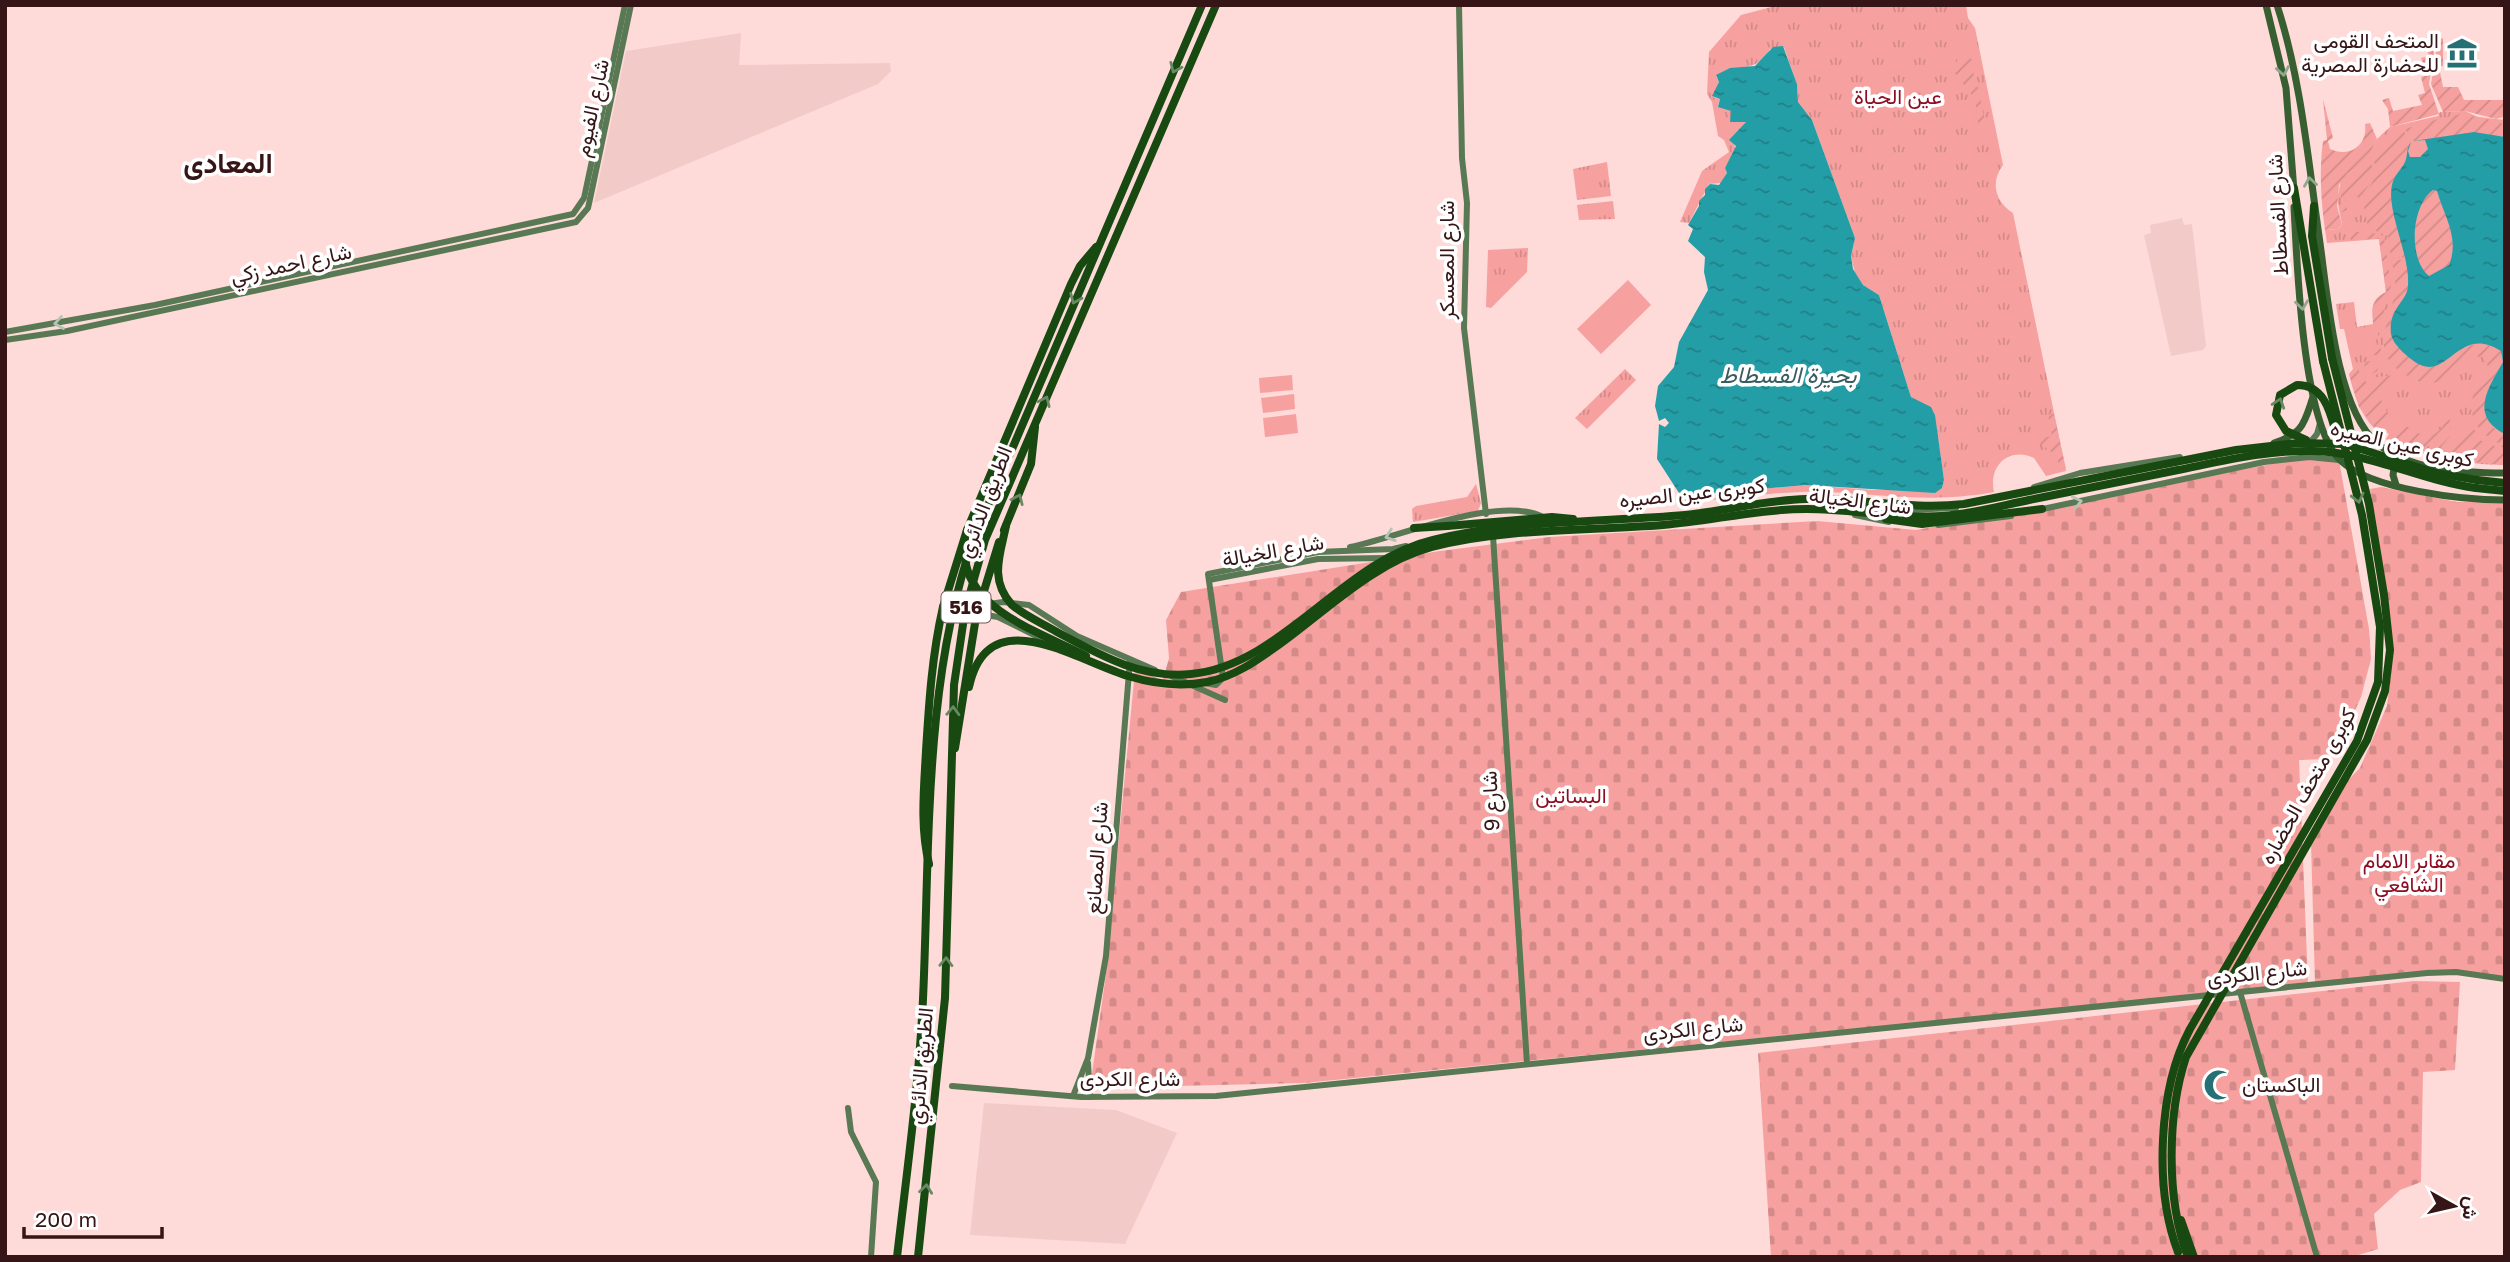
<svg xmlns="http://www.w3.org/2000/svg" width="2510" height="1262" font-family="'Golos Text',Vazirmatn,sans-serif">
<defs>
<pattern id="grass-tufts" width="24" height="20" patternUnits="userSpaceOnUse" patternTransform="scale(1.75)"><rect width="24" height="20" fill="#f6a19f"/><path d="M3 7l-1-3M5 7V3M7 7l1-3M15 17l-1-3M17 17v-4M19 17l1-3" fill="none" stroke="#d48a88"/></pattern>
<pattern id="cemetery-stones" width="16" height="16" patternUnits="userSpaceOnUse" patternTransform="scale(1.75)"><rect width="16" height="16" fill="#f6a19f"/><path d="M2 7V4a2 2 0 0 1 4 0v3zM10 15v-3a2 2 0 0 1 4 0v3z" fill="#d48a88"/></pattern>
<pattern id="garden-furrows" width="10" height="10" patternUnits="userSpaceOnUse" patternTransform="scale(1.75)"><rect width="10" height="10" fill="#f6a19f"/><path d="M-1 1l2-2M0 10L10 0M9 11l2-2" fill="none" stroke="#d48a88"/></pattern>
<pattern id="water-ripples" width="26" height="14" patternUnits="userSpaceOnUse" patternTransform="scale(1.75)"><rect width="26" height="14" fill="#249ea6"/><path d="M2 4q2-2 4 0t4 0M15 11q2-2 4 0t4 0" fill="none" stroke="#208086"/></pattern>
</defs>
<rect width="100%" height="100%" fill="#fedad9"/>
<g fill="#f2cbc9">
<path d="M741 33 739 65 890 63 891 71 878 84 594 203 626 51Z"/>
<path d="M2182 218 2184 225 2192 224 2206 346 2203 350 2171 356 2144 235 2151 233 2150 225Z"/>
<path d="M984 1103 1116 1110 1177 1133 1125 1244 970 1235Z"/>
</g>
<g fill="url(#grass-tufts)">
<path d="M1779 5H1966L1968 18 1975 28 2003 165C1990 182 1995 202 2013 213L2066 471 2046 476 2034 458C2009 446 1988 466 1994 492 1935 503 1887 495 1828 492 1781 490 1731 499 1684 503L1681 496 1806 485 1874 490 1942 488 1944 480 1934 412 1911 397 1879 295 1863 285 1855 273 1851 256 1855 238 1812 120 1798 102 1797 84 1784 47 1770 49C1758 73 1735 65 1716 76L1719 82 1713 97 1720 99 1718 105 1731 111 1733 122H1746L1734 143 1736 150 1725 168 1727 173 1721 183 1709 184 1689 223 1680 222 1702 171 1729 152 1724 140 1718 136 1712 102 1707 94 1709 52 1741 15Z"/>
<path d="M2465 111 2478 117 2505 120V465C2464 464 2422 459 2386 439L2389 434 2383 430 2380 434C2361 417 2355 398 2349 374L2353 369 2344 329H2340L2336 304 2354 302 2357 327 2373 324C2372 308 2370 300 2386 292L2379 239 2327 243 2325 230 2338 229 2342 225 2337 199 2341 181 2347 174 2363 164 2377 139 2390 127 2438 116 2440 112Z"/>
<path d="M1607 162 1611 196 1577 200 1573 169Z"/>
<path d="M1613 201 1615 219 1579 220 1577 205Z"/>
<path d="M1528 248 1527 272 1491 308 1486 307 1488 250Z"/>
<path d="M1625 369 1636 380 1587 429 1575 418Z"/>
<path d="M1476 484 1481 503 1478 511 1413 522 1412 509 1416 506 1467 497Z"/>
</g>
<g fill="url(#cemetery-stones)">
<path d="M2299 459 2339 460 2369 629 2371 659 2361 697 2345 733 2328 759 2299 760 2308 984 1304 1083 1090 1088 1106 974 1135 670 1163 680 1169 658 1166 620 1181 592 1440 551 1549 537 1817 521 1916 530Z"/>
<path d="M2381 487 2457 502 2505 501V979L2454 971 2315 983 2311 843 2348 780 2360 768 2387 706 2391 673 2377 527 2370 489Z"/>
<path d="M2414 981 2460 982 2455 1070 2423 1072 2421 1182 2400 1190 2374 1214 2378 1249 2352 1257H1771L1758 1053Z"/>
</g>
<g fill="url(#garden-furrows)">
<path d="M2443 38V66L2439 67 2443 87H2458L2464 100H2505L2503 117 2496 119 2465 111 2443 112 2431 84 2436 55 2435 41Z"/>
<path d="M2432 41 2434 55 2429 84 2439 114 2390 127 2388 109 2382 100 2389 98 2393 111 2422 105 2418 95 2425 93 2421 77 2427 75 2421 58 2428 56 2427 43Z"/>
<path d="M1964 54 1973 60 1974 87H1978L1986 128 1979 129 1975 99 1954 72 1958 57Z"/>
<path d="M2323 99 2333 138 2328 141 2330 149C2349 158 2368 146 2365 124L2370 123 2377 139 2364 164 2347 174 2339 185 2337 206 2342 225 2338 229 2325 230C2321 200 2319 171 2323 141L2327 140Z"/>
<path d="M2462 114 2500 122 2505 126V137L2468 133 2413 141 2405 129 2438 119 2445 122 2449 116Z"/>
<path d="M2402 129 2411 142 2391 192 2406 256 2391 258 2388 236 2368 228 2363 201C2368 183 2384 176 2371 157 2379 140 2385 135 2402 129Z"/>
<path d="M2370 159 2375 176 2364 192 2361 203 2357 196 2345 199 2347 210 2342 212C2336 169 2359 183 2370 159Z"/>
<path d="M2433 190 2437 191C2444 216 2460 238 2449 265L2429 276C2407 258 2412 207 2433 190Z"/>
<path d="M2349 231 2380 234 2384 237 2391 285 2379 330 2381 354 2363 357 2378 351V331H2374C2373 312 2368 302 2386 292L2379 238 2351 241Z"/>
<path d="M2406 259C2407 268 2411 282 2407 291 2398 313 2381 319 2399 344 2439 402 2453 321 2501 351L2503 362 2492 380 2484 408 2493 428 2505 434V446C2482 437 2465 419 2474 393 2477 384 2486 378 2489 369L2484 357 2470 356C2449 372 2439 396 2406 375 2365 351 2393 320 2395 288 2396 279 2393 270 2392 261Z"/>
<path d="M2382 359 2377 371 2364 379 2368 385 2377 377 2396 375C2374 384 2378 407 2395 419L2380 434 2359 407 2349 374 2358 367 2360 375 2366 374 2364 362Z"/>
<path d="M2054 414 2066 469 2062 470 2054 454 2035 440 2052 436 2048 415Z"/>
<path d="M2449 414 2451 435 2441 447 2448 452 2463 432 2474 429 2479 440 2505 450V465L2439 459 2440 448 2427 446 2424 455 2386 439 2399 422C2423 438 2437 444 2449 414Z"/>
</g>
<g fill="#f6a19f">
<path d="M1628 280 1651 305 1601 354 1577 329Z"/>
<path d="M1292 375 1293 390 1260 393 1259 378Z"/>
<path d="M1294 394 1295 409 1263 413 1261 398Z"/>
<path d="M1296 414 1298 433 1265 437 1263 418Z"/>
</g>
<g fill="url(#water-ripples)" fill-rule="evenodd">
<path d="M1783 46 1797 84 1798 102 1812 120 1855 238 1851 256 1853 269 1863 285 1879 295 1911 397 1931 407 1935 415 1944 480 1942 488 1935 493 1806 485 1681 496 1657 459 1659 424 1665 427 1669 423 1665 418 1659 421 1655 406 1658 386 1674 367 1679 342 1708 290 1704 272 1705 257 1688 241 1693 229 1688 225 1699 206V201L1705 195V189L1710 184 1719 185 1727 173 1725 168 1736 146 1729 140 1746 122H1730L1731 111 1718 107 1720 99 1712 96 1719 82 1716 75 1730 68 1755 66 1773 47Z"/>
<path d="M2474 132 2505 137V434C2469 416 2488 388 2503 362L2501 351C2457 323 2448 384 2415 362 2407 356 2393 345 2391 334 2388 307 2408 302 2408 285 2410 254 2386 211 2392 185 2394 175 2401 170 2405 162 2408 155 2406 149 2411 142L2408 151 2410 157H2420L2428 149 2425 140 2413 141ZM2433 190 2437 191C2444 216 2460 238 2449 265L2429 276C2408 259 2411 206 2433 190Z"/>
</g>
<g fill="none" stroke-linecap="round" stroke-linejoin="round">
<g stroke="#d6b3b2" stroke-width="6" stroke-dasharray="6 3" stroke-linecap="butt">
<path d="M939 612 982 605"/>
<path d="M938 620 980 614"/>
</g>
<g stroke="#587953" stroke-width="6">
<path d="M1459 5 1462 158 1467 203 1464 328 1486 514"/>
<path d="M5 332 155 305 573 214 584 198 625 5"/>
<path d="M5 340 67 331 576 222 588 208 590 199 631 5"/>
<path d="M2308 445 2317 434 2320 423"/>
<path d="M2034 487 2080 473 2180 457"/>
<path d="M1834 503 1904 510 1956 508"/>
<path d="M2038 510 2264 462 2309 457 2339 460"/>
<path d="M1855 515 1889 522"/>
<path d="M1938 525 2011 516"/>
<path d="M1493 536 1527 1064"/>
<path d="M1350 547C1396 538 1499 494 1543 517"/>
<path d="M1209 580 1318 559 1386 558"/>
<path d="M982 605 1003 602 1029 605 1077 636 1155 670"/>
<path d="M980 614 998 617 1052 644"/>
<path d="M1169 675 1225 700"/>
<path d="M1205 683 1216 685 1223 678 1208 574 1318 552 1393 549 1406 546"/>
<path d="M2240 992 2317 1257"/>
<path d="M1088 1063 1090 1097"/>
<path d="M952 1086 1081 1097 1216 1096 2427 973 2456 972 2505 979"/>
<path d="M1073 1096 1088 1058 1106 956 1130 660"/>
<path d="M848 1108 851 1132 876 1182 871 1257"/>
</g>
<g stroke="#375f31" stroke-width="7">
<path d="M2266 5 2286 88 2294 191"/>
<path d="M2277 5C2301 79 2308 159 2319 236 2327 289 2335 408 2377 443 2409 471 2465 473 2505 473"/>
<path d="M2294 207C2297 261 2302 426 2341 461 2372 490 2463 500 2505 500"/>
<path d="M2274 443C2304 433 2304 423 2313 397"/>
<path d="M2395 462 2393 475 2396 485"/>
</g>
<g stroke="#184911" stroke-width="8">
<path d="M2294 188 2323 361"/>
<path d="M2314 206 2312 236 2332 358"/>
<path d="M2477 480 2505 483"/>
<path d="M2476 488 2505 491"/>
<path d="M2001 514 2042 509"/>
<path d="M1414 528 1447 526"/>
<path d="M1004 530 1031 464 1035 427"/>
<path d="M943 607 967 530 1071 284 1080 266 1096 247"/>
<path d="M955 748 976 617 999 542"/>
<path d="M2181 1220 2194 1257"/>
<path d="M897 1257C907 1171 919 1085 923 999 930 849 923 679 974 538L1202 5"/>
<path d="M918 1257 945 998 954 685 965 611 985 540 1216 5"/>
</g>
<g stroke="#184911" stroke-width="8">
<path d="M2306 440 2286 431 2276 415 2280 395 2297 385C2327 385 2331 417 2338 440"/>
<path d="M1886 519 1922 524 2001 514"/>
<path d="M1006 526C1000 555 989 580 1012 605 1025 616 1042 623 1057 632 1100 655 1141 679 1191 674 1281 666 1343 561 1433 540 1511 520 1605 522 1685 515 1725 511 1765 500 1806 499 1859 498 1911 510 1964 504L2236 450 2298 443 2345 444 2436 473 2477 480"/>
<path d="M1447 526 1552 517 1573 519"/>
<path d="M967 530C948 605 1033 628 1086 656"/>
<path d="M969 687C988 599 1075 660 1128 676 1154 684 1181 687 1207 682 1237 676 1260 658 1284 641 1330 607 1376 562 1432 547 1503 528 1590 531 1663 525 1711 521 1759 509 1807 509 1852 509 1897 519 1942 516 1972 514 2000 506 2029 500 2079 490 2128 480 2178 470 2223 461 2267 450 2313 451 2369 452 2421 481 2476 488"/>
<path d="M929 864C920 827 924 789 926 751 929 702 932 655 943 607"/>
<path d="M2178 1252C2154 1189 2158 1089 2190 1029L2357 741 2378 682 2380 627 2362 515 2323 361"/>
<path d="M2188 1257C2166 1200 2167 1115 2186 1057L2367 740 2385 691 2390 650 2384 595 2369 504 2332 358"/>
</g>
</g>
<defs><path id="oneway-chevron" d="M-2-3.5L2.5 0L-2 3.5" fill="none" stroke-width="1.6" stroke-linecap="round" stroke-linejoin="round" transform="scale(1.75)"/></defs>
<g stroke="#698964">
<use href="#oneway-chevron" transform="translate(1175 68) rotate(114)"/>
<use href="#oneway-chevron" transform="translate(1075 299) rotate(113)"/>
<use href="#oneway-chevron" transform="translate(1045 401) rotate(-66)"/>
<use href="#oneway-chevron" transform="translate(2279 403) rotate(-72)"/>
<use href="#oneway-chevron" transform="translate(2358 498) rotate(76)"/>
<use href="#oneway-chevron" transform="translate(1018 499) rotate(-66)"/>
<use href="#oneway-chevron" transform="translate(953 711) rotate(-88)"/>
<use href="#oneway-chevron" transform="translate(946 962) rotate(-88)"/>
<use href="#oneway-chevron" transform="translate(926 1189) rotate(-83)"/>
</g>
<g stroke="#91a78e">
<use href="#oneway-chevron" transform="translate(2283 71) rotate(80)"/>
<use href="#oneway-chevron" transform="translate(2310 182) rotate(-98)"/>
<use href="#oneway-chevron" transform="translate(2302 305) rotate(83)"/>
</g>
<g stroke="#b4c3b2">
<use href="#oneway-chevron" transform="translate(59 323) rotate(171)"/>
<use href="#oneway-chevron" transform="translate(2077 502) rotate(-12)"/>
<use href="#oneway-chevron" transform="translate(1390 536) rotate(161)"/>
</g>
<defs>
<g id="museum-bare" transform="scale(2.415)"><path d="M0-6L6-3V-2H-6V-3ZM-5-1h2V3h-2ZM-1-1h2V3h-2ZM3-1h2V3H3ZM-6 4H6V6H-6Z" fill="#257075" stroke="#fff" stroke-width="2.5" paint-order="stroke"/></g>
<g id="mosque-bare" transform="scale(2.415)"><path d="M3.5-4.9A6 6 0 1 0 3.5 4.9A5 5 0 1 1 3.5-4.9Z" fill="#257075" stroke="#fff" stroke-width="2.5" paint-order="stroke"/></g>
</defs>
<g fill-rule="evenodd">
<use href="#museum-bare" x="2462" y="53"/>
<use href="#mosque-bare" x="2219" y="1085"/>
</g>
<g text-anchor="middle" stroke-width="7" stroke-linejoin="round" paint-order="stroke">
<rect fill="#fff" stroke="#725b5c" stroke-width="2" x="941.5" y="591.5" width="49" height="31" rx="5"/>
<g font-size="19" font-weight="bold" fill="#351516">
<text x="966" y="614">516</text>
</g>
<g font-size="21" fill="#351516" stroke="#fff" text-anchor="end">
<text x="2439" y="48">المتحف القومى<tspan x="2439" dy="24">للحضارة المصرية</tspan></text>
<text x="2242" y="1092" text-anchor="start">الباكستان</text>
</g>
<g font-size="21" fill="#8e0d22" stroke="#fff">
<text x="1898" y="104">عين الحياة</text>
<text x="1571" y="803">البساتين</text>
<text x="2409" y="868">مقابر الامام<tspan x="2409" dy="24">الشافعي</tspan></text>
</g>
<g font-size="21" fill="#351516" stroke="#fff">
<text transform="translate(592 108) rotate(-78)" y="7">شارع الفيوم</text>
<text transform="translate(2278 215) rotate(-93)" y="7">شارع الفسطاط</text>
<text transform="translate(1447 260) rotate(-90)" y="7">شارع المعسكر</text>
<text transform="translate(291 264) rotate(-12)" y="7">شارع احمد زكي</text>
<text transform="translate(2402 444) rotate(13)" y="7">كوبرى عين الصيره</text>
<text transform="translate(1692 493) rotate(-6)" y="7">كوبرى عين الصيره</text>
<text transform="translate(1860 501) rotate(7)" y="7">شارع الخيالة</text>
<text transform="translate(985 502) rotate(-69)" y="7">الطريق الدائري</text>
<text transform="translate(1273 551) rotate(-10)" y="7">شارع الخيالة</text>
<text transform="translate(2308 786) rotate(-61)" y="7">كوبرى متحف الحضاره</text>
<text transform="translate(1491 801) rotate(-93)" y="7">شارع 9</text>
<text transform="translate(1097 858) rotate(-86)" y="7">شارع المصانع</text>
<text transform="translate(2257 973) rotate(-6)" y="7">شارع الكردى</text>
<text transform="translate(1693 1029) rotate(-6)" y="7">شارع الكردى</text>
<text transform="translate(921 1066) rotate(-85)" y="7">الطريق الدائري</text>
<text x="1130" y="1086">شارع الكردى</text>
</g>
<g font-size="23" font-style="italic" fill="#3a5d5f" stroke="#fff">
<text x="1788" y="383">بحيرة الفسطاط</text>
</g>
<g font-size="28" font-weight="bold" fill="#351516" stroke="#fff">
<text x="228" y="173">المعادى</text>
</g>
</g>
<rect width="2510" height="1262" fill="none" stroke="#351516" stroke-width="14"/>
<g transform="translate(2454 1206) rotate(98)" stroke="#ffffff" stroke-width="5" paint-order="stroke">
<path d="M0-5L12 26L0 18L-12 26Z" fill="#351516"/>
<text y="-10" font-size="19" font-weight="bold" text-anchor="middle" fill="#351516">ش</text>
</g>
<path d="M24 1227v10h138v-10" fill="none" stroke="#351516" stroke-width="3.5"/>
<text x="35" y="1227" font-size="21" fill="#351516" stroke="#ffffff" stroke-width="5" paint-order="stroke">200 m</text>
</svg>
